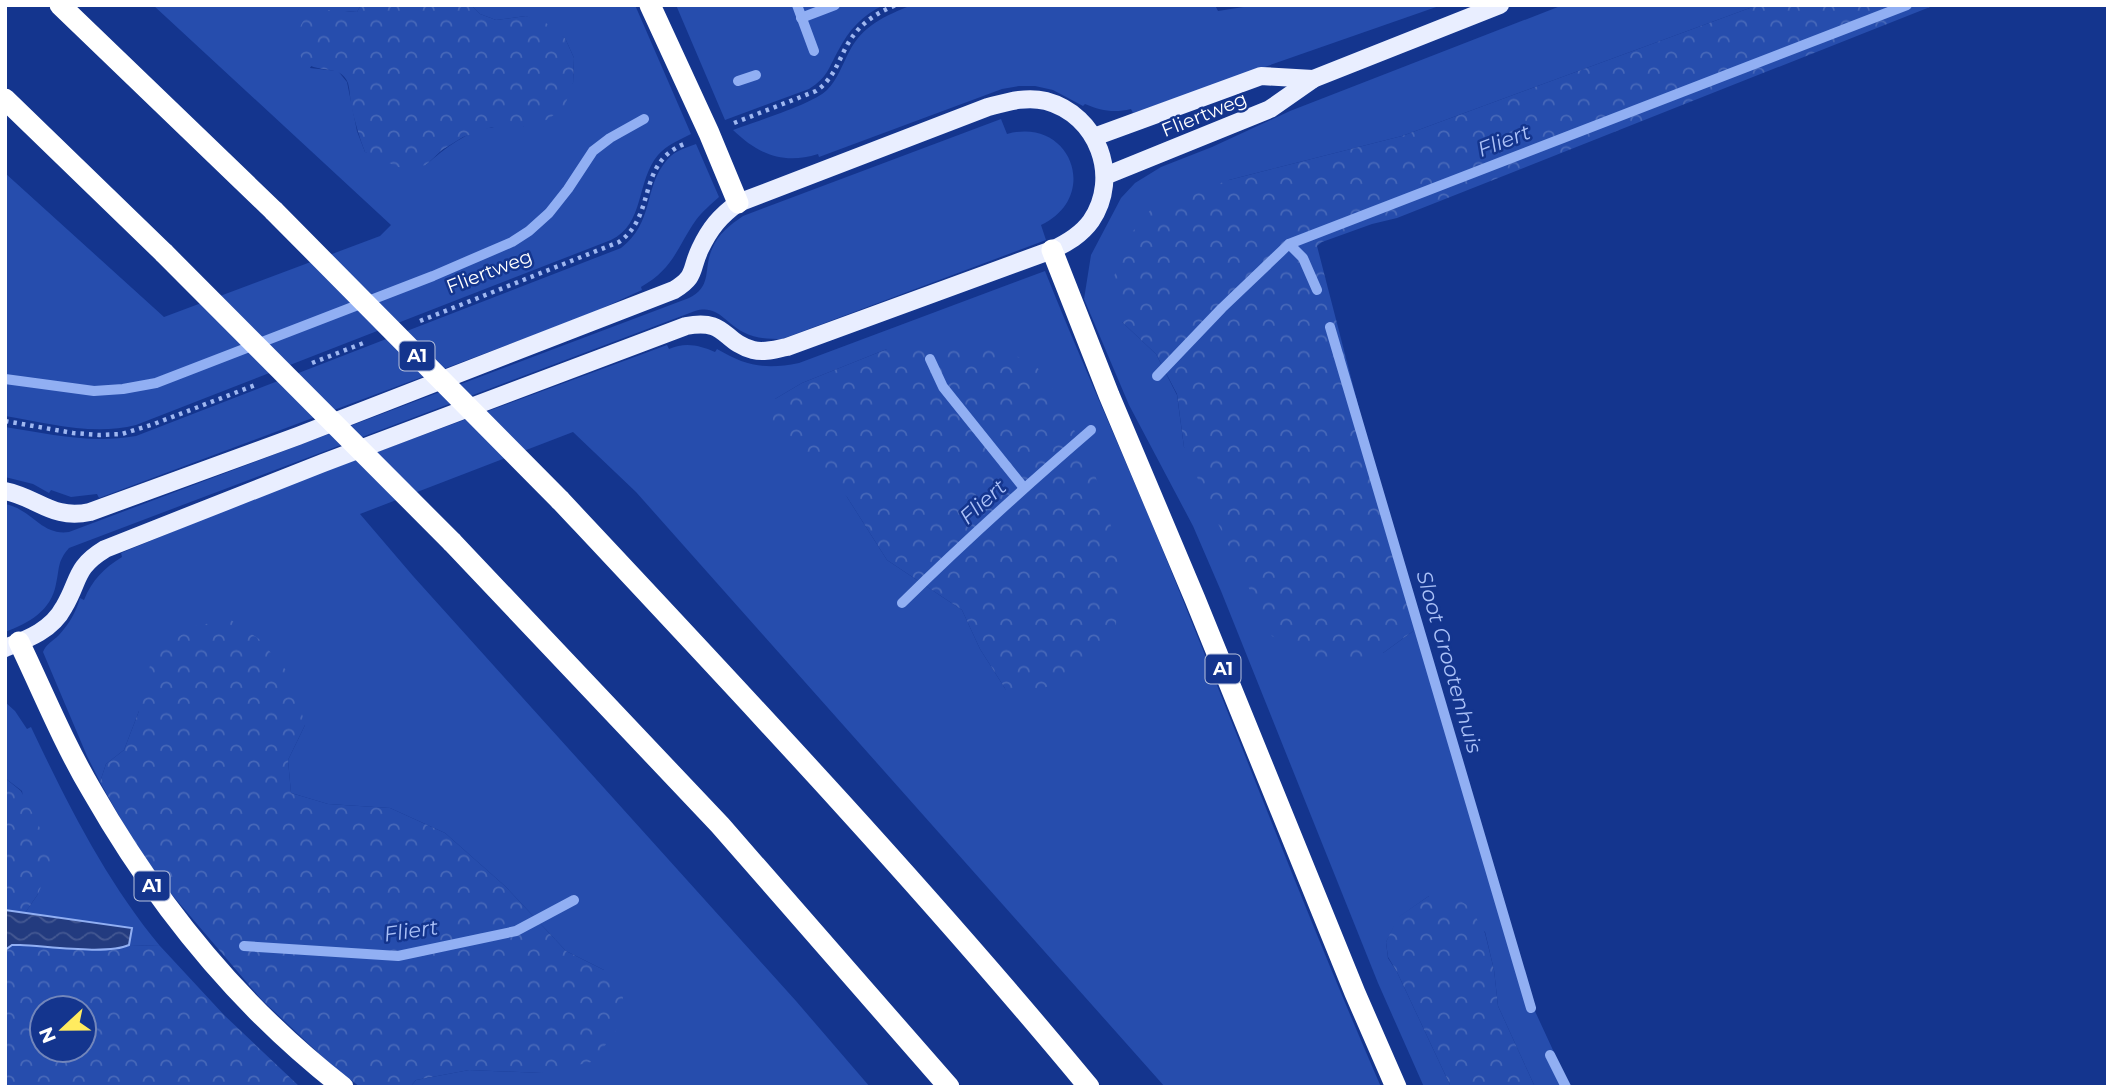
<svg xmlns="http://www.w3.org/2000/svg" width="2113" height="1092" font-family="Montserrat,sans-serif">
<defs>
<pattern id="forest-crowns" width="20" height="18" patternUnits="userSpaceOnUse" patternTransform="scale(1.75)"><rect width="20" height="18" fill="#264dad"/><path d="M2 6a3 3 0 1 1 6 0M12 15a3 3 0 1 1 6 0" fill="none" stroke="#4768b9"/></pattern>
<pattern id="water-waves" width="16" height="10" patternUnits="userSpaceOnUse" patternTransform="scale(1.75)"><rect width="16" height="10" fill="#233b7f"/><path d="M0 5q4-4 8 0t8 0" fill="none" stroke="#445892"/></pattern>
</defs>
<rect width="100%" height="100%" fill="#14358e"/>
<g fill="#264dad" fill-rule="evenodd">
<path d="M153 5H361L357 12 345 11 310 68 338 71 347 82 357 131 365 152 426 165C445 148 468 130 494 127 503 126 513 127 523 127L573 83 574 58 565 38 526 16 496 20 480 14 471 5H635L691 134C679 140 667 145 658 155 636 181 645 224 611 240L136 425C93 436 48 423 5 416V173L164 317 380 236 391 225Z"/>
<path d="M676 5H884C862 15 849 30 838 51 828 69 828 77 809 89L725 120Z"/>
<path d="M912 5H1215L1218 11 1256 5H1442L1133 113 1131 109C1114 113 1101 111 1085 104L1083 106 1053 90 1035 86H1019L1002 89 819 157 818 154C783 165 758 154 733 130 754 122 813 104 827 90 838 79 842 65 849 52 863 25 885 16 912 5Z"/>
<path d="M1563 5H1758L1402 136 1229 180 1122 322 1156 354 1177 395 1184 447 1383 653 1416 629 1479 842 1534 1009 1570 1087H1535L1498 1006 1494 970 1485 932 1429 896 1399 917 1386 942 1388 958 1397 972 1451 1087H1424L1378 983 1221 591 1193 526 1129 405 1084 299 1091 255 1121 198 1135 183 1161 167 1212 147 1290 111Z"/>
<path d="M1001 119 1007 134C1071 116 1101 197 1041 225L1046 240 782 339C768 339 756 339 743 332 725 323 718 304 695 311L69 548C57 562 60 567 56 584 51 611 29 623 5 632V504C32 509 41 536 69 532L689 298C713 286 703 269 712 249 718 234 730 225 743 216Z"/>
<path d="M696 144 719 197C711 204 702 212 696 220 676 249 674 268 641 287L642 290 594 312 529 337 99 498 97 494 71 497 51 490 49 493 33 484 5 477V427C50 434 91 444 136 436L621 248C655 222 643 187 667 160 674 151 685 148 696 144Z"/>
<path d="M1045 271C1086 374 1133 475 1174 578 1243 748 1308 919 1381 1087H1165L636 492 573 432 360 514 413 576 796 1001 870 1087H410L416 1080 469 1070 542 1073 604 970 566 951 506 887 445 833 390 808 328 804 291 793 288 760 305 725 139 711 124 750 106 764 100 782 87 756 43 652C46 644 53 641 59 635 69 624 76 612 80 598L84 600C92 580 104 568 122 557L121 553 274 490 667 345 669 349C685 342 699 345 715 352L717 349C746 366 765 370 799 363ZM887 349 1006 690 980 649 962 610 887 560 847 497 775 399 802 383Z"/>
<path d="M5 702 15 711 27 729 31 727C67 803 106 881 160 946L129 945 132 928 25 913 38 894 22 791 5 778Z"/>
</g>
<g fill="url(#forest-crowns)" fill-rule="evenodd">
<path d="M361 5H471L480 14 496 20 526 16 546 23 565 38 574 58 573 83 565 105 549 119 523 127H492L463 137 442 150 426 165 408 168 398 167 365 152C359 137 355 122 351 105 350 98 350 90 348 83 340 62 315 76 302 59 298 52 296 41 298 33 307 2 332 11 357 12Z"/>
<path d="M1758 5H1935L1397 218 1372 224 1322 242 1317 246 1416 629 1383 653 1344 660 1309 656 1272 636 1210 507 1184 447 1177 394 1156 354 1122 322 1113 280 1125 241 1152 208 1229 180 1402 136Z"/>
<path d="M981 342 1031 362 1045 375 1091 462 1116 542 1119 581 1116 625 1084 670 1035 692 1006 690 980 649 962 610 887 560 847 497 816 474 772 425 775 399 802 383 887 349Z"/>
<path d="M231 620 259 639 292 677 305 725 288 760 291 793 328 804 390 808 445 833 506 887 566 951 604 970 621 984 625 1013 613 1036 591 1062 542 1073 469 1070 416 1080 410 1087H360L329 1063 261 999 168 890 132 839 100 782 106 764 124 750 139 711 152 657 193 626Z"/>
<path d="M5 778 21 791 43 834 51 862 38 894 25 913 5 910Z"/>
<path d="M1451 895 1470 907 1485 933 1494 970 1498 1006 1535 1087H1451L1397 972 1388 957 1386 942 1398 917 1429 896Z"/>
<path d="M12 945 97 949 123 948 129 945 160 946 224 1015 300 1087H5V950ZM42 1008H84V1050H42Z"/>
</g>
<path fill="url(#water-waves)" stroke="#91aff3" stroke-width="2" d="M5 910 132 928 129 945C107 955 47 946 20 945H12L5 950Z"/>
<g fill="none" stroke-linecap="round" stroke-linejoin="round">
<g stroke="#91aff3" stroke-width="10">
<path d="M797 5 814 51"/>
<path d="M801 18 835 5"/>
<path d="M738 81 756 75"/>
<path d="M1289 244 1303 258 1317 290"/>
<path d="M1330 327 1531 1008"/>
<path d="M930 359 943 387 1024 488"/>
<path d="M1157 376 1222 308 1289 244 1907 5"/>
<path d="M5 379 94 391 123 389 156 383 433 276 512 242 529 231 549 213 568 189 593 151 610 138 644 119"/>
<path d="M902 603C963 543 1026 486 1091 430"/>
<path d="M244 946 398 956 516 931 574 900"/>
<path d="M1550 1055 1566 1087"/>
</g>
<g stroke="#9fb7f0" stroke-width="4.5" stroke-dasharray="3.5 5" stroke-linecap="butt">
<path d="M734 123 816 91C832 80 837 65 845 49 856 27 873 14 896 5"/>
<path d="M420 321 619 242C657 215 636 164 684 144"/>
<path d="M312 363 366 342"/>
<path d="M5 421 73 433 99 435 122 434 154 424 258 384"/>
</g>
<g stroke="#e9eeff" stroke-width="18">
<path d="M1094 137 1261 76 1313 79"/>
<path d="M1105 176 1270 109 1313 79 1500 5"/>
<path d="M5 491C39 498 52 520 90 512L298 436 674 290C697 276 690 270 700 249 710 228 720 216 738 203L988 107C1007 102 1026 96 1046 101 1098 115 1121 177 1091 221 1081 235 1067 243 1052 250L787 347C776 349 765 353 753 350 722 342 727 318 686 326L323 463 105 549C74 568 80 580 64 607 52 630 28 639 5 648"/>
</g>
<g stroke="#fff" stroke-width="21">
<path d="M60 5 274 211"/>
<path d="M650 5 709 133 738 203"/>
<path d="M5 99 164 253"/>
<path d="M1052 250 1109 395 1195 599 1355 993 1396 1087"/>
<path d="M560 500C740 692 921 884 1089 1087"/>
<path d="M452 542 720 825 949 1087"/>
<path d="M19 642C43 692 64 744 92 791 156 903 240 1007 343 1087"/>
</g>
<g stroke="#fff" stroke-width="21">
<path d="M274 211 560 500"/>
<path d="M164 253 452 542"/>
</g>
</g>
<g text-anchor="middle" stroke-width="5" stroke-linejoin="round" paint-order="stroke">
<g fill="#14358e" stroke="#b8c2dd" stroke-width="2">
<rect x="399.5" y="341.5" width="35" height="29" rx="5"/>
<rect x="1205.5" y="654.5" width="35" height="29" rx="5"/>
<rect x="134.5" y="871.5" width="35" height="29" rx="5"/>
</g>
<g font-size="18" font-weight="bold" fill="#fff">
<text x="417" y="362">A1</text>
<text x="1223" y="675">A1</text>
<text x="152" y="892">A1</text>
</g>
<g font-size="19" fill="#fff" stroke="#14358e">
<text transform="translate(1204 114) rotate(-22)" y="7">Fliertweg</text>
<text transform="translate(489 271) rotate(-21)" y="7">Fliertweg</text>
</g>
<g font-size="21" font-style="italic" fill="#abc1f8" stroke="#14358e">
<text transform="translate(1504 141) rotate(-21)" y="7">Fliert</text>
<text transform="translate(983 502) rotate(-42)" y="7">Fliert</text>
<text transform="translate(1449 662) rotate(74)" y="7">Sloot Grootenhuis</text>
<text transform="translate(411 931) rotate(-8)" y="7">Fliert</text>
</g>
</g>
<rect width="2113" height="1092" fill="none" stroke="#ffffff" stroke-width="14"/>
<g transform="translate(63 1029) rotate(248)"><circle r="33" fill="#14358e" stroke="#7286bb" stroke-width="2"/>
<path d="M0-5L12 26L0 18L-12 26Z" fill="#ffeb5f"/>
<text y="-10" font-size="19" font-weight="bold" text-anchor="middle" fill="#ffffff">N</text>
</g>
</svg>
